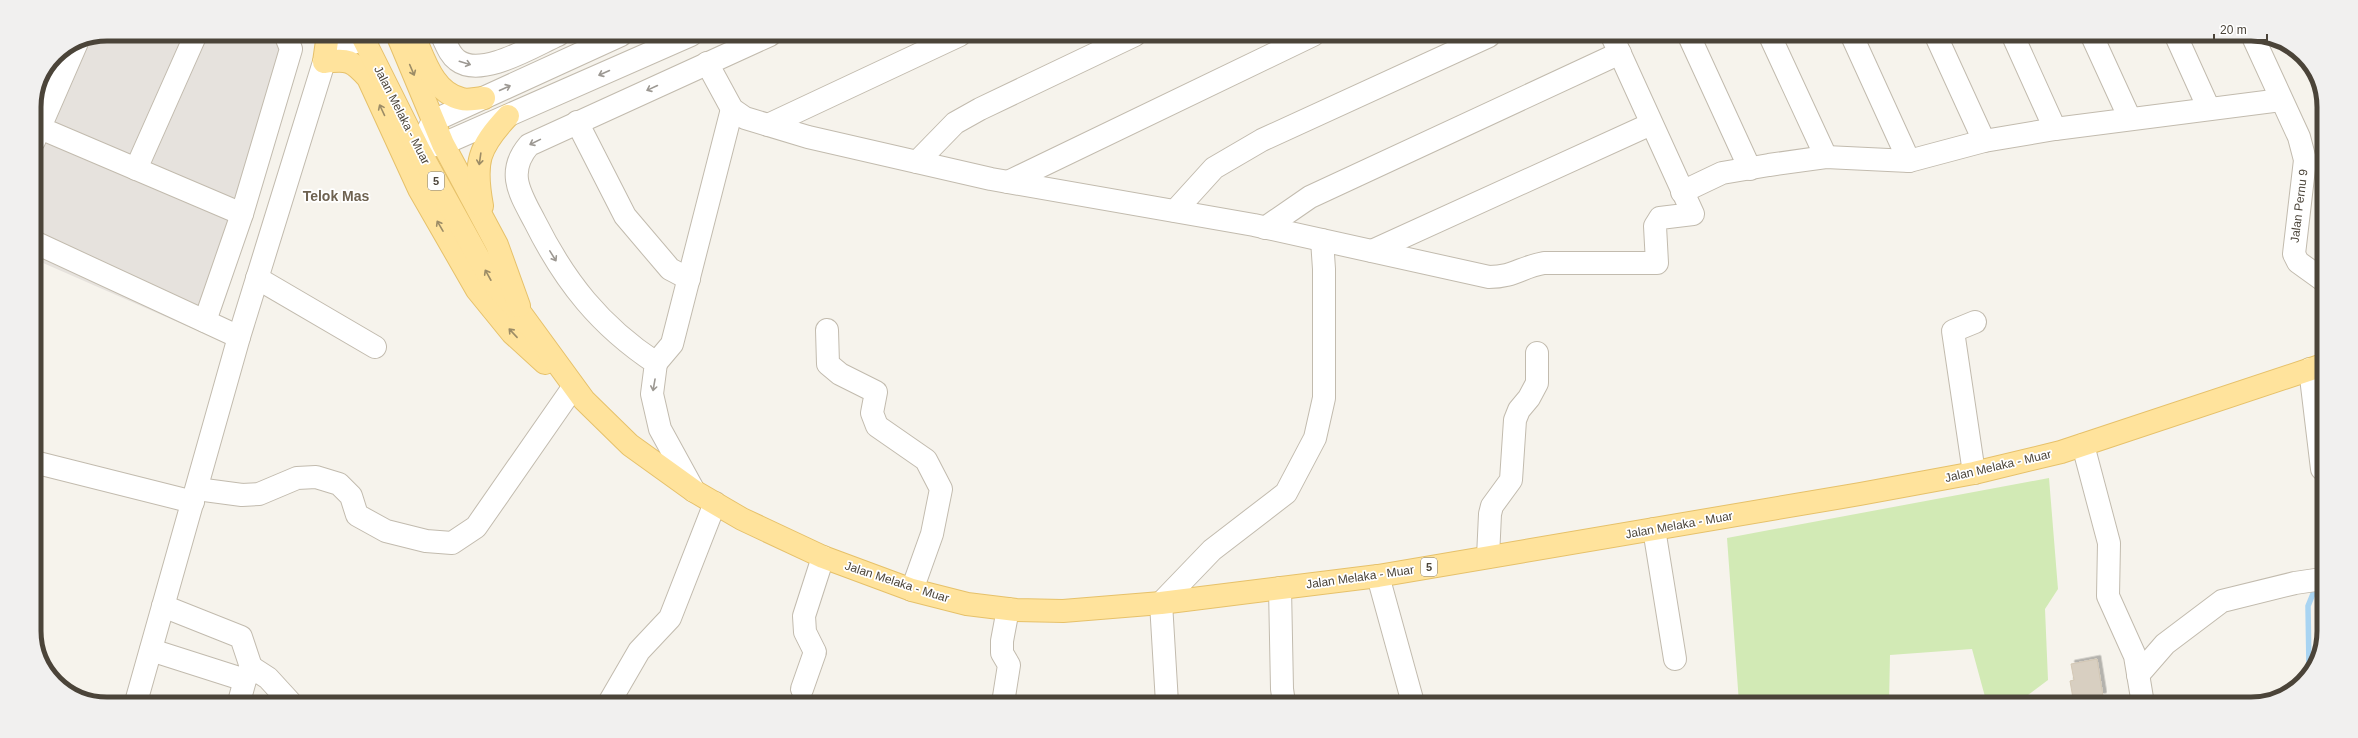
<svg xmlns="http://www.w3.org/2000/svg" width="2358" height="738" font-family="Arial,sans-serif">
<defs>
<filter id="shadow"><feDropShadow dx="3.5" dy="-3.5" stdDeviation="0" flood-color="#0004"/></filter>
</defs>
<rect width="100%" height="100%" fill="#f6f3ec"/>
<path fill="#e6e2dd" d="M107 34H292L296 43 205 334 34 259V106L40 79 55 55 79 39Z"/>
<path fill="#d2eab5" d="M2049 478 2058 589 2045 609 2048 680 2016 704H1987L1972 649 1890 655 1889 704 1739 703 1727 538Z"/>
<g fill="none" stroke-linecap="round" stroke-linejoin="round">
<g stroke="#a9d4f2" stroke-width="5.5">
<path d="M2304 59 2324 104"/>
<path d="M2319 262 2324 123"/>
<path d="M2309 668 2308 606 2317 584"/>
</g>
</g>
<path fill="#d8cfc1" stroke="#d3c7b4" filter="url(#shadow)" d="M2097 659 2103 696 2096 697 2097 704H2074L2070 681 2074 680 2071 664Z"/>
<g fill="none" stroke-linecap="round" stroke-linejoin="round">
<g stroke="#c2bbae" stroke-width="24">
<g id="minor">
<path d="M441 34C446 43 449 54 457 60 481 79 535 45 558 35"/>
<path d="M1689 36 1750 169"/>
<path d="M1770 36 1826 157"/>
<path d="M1852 36 1909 161"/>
<path d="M1936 36 1984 141"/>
<path d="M2013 36 2055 129"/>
<path d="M2092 36 2130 119"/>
<path d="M2176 36 2209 109"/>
<path d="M2253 37 2299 137 2305 160 2294 254 2298 262 2323 280"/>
<path d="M707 63 732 109 745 118 808 137 991 179 1254 225 1489 277C1514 277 1521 267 1544 263H1657L1655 226 1660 218 1693 214 1612 36"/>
<path d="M577 122 625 216 670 269 689 279"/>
<path d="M768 125 960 35"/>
<path d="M40 128 242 214"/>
<path d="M424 138 433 121 621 35"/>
<path d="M34 141 78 40"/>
<path d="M418 148 443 144 691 35"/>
<path d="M917 162 955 123 980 109 1135 35"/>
<path d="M136 169 196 34"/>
<path d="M1008 182 1313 35"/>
<path d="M1682 192 1722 173 1769 165 1826 157 1909 161 1984 141 2055 129 2281 100"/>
<path d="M1175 211 1214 168 1262 140 1489 36"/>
<path d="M1265 228 1310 197 1620 53"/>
<path d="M34 242 239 337"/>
<path d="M1372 251 1651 124"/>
<path d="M257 278 375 347"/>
<path d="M205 321 242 214 291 49 285 34"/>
<path d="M827 330 828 364 840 374 876 392 872 413 877 426 926 460 941 489 932 534 912 590"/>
<path d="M656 363 672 344 732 109"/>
<path d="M2310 369 2322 469"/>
<path d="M2083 445 2109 543 2108 596 2135 656 2143 704"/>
<path d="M34 462 193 502"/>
<path d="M1974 473 1953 331 1975 322"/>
<path d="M197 489 242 495 259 494 297 478 316 477 339 484 351 496 357 515 386 531 426 541 452 543 476 527 572 389"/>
<path d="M694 491 660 429 652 394 656 363C600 326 565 282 535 222 521 195 505 173 529 145L770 35"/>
<path d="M1654 529 1675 659"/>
<path d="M1488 557 1490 514 1492 506 1511 480 1515 420 1519 410 1529 398 1537 383V353"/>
<path d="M1378 576 1413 703"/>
<path d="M1280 588 1282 689 1284 703"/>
<path d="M151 650 245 680 251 667 241 637 163 606"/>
<path d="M251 667 268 678 290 702"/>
<path d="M2138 675 2165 644 2222 601 2295 583 2322 579"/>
<path d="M802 689 815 652 805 632 804 616 823 557"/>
<path d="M610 701 639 651 670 618 715 503"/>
<path d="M136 702 239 337 324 62 340 49 372 34"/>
<path d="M239 702 245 680"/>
<path d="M1003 703 1009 665 1002 653V641L1008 609"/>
<path d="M1167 703 1161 603 1212 550 1286 493 1315 438 1324 398V269L1322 240"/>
</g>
</g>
<g stroke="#e6c16a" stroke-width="24">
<g id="major">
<path d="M328 34 324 62C348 59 352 60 368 78L419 189 477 290 512 333 545 363"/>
<path d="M361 34 418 148 492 282 522 315 584 400 630 445 694 491 742 519 823 557 912 590 967 604 1016 610 1063 611 1161 603 1378 576 1860 494 1974 473 2061 452 2323 365"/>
<path d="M397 34 443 144 497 245 519 306"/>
<path d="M413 34C424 58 433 93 462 99 468 101 477 98 484 98"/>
<path d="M482 206C474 162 478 148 508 116"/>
</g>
</g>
<use href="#minor" stroke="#fff" stroke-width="22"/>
<use href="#major" stroke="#ffe39c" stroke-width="22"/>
</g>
<defs><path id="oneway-shaft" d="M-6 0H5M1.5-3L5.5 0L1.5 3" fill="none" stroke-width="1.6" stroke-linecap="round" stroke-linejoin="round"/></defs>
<g stroke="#9c9892">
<use href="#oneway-shaft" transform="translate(465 63) rotate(17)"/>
<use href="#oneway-shaft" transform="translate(604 73) rotate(156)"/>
<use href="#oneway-shaft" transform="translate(505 88) rotate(-24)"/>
<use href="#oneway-shaft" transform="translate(652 88) rotate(155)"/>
<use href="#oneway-shaft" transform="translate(535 142) rotate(154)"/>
<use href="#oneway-shaft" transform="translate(553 256) rotate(58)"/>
<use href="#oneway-shaft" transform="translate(654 385) rotate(100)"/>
</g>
<g stroke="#9c8c66">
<use href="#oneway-shaft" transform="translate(412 70) rotate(67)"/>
<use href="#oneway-shaft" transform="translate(382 110) rotate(-115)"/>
<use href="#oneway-shaft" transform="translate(480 159) rotate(98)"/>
<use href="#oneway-shaft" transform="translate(440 226) rotate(-120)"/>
<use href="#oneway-shaft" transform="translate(488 275) rotate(-119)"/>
<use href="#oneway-shaft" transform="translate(513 333) rotate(-133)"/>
</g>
<g text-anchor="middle" stroke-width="3.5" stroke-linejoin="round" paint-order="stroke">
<g fill="#fff" stroke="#817c74" stroke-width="1">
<rect x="428" y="172" width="16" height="18" rx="3"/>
<rect x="1421" y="558" width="16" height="18" rx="3"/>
</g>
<g font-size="11" font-weight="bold" fill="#4b4439">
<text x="436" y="185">5</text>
<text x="1429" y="571">5</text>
</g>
<g font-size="12" fill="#4b4439" stroke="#fff">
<text transform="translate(402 115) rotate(63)" y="4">Jalan Melaka - Muar</text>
<text transform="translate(2299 206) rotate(-83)" y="4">Jalan Pernu 9</text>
<text transform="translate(1998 466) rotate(-13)" y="4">Jalan Melaka - Muar</text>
<text transform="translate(1679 525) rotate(-10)" y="4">Jalan Melaka - Muar</text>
<text transform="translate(1360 577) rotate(-8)" y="4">Jalan Melaka - Muar</text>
<text transform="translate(897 582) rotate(18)" y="4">Jalan Melaka - Muar</text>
</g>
<g font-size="14" font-weight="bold" fill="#6e6250" stroke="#fff">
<text x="336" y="201">Telok Mas</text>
</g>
</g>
<path d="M0 0H2358V738H0ZM107 41H2251A66 66 0 0 1 2317 107V631A66 66 0 0 1 2251 697H107A66 66 0 0 1 41 631V107A66 66 0 0 1 107 41Z" fill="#f1f0ef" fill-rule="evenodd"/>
<path fill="none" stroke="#4b4439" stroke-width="5" d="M107 41H2251A66 66 0 0 1 2317 107V631A66 66 0 0 1 2251 697H107A66 66 0 0 1 41 631V107A66 66 0 0 1 107 41Z"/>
<path d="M2214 34v6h53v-6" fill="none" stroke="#4b4439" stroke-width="2"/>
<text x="2220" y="34" font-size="12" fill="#4b4439" stroke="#ffffff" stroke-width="3" paint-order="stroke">20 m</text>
</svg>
